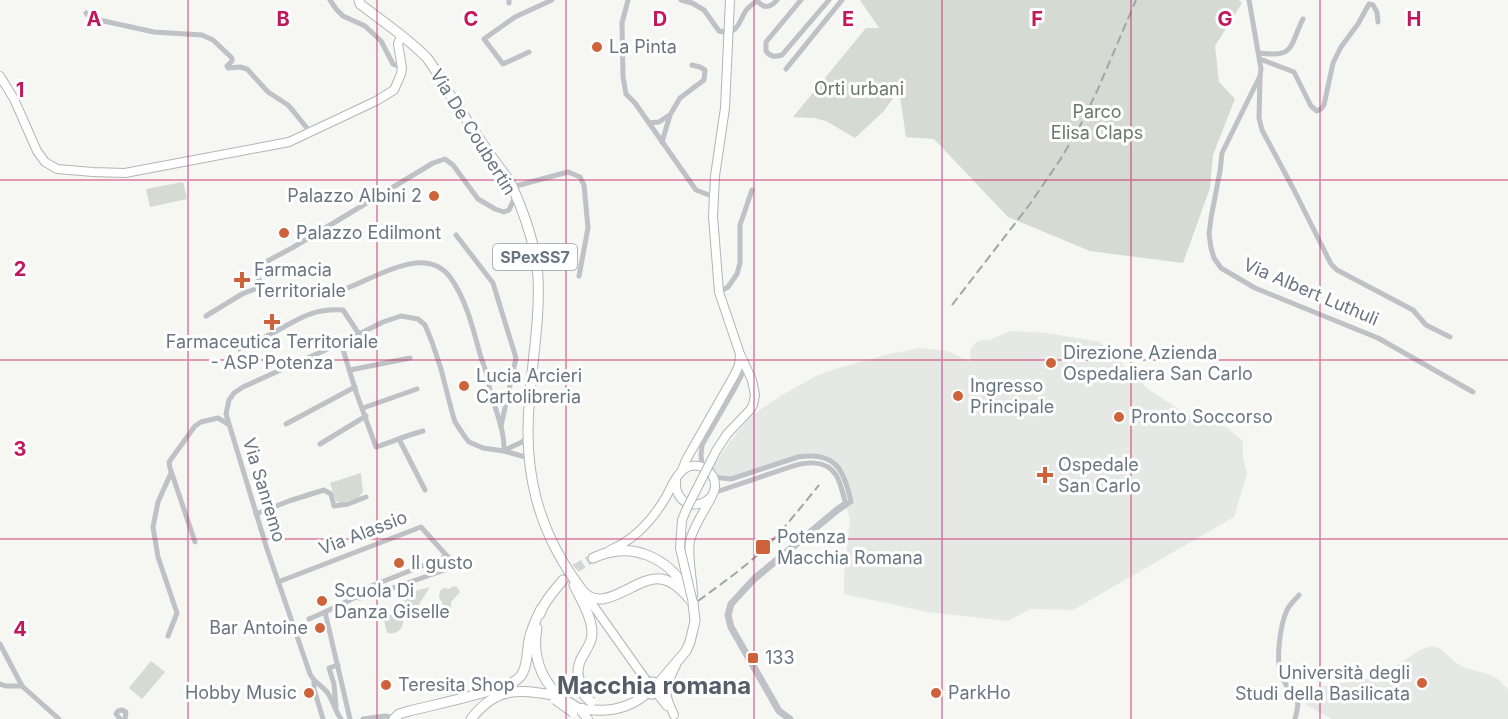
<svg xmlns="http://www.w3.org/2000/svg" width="1508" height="719" font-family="Inter,sans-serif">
<rect width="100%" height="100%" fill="#f6f6f3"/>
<g fill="#e6e8e6">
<path d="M1010 331 1047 333 1100 342 1148 389 1195 420 1226 427 1243 441V459L1247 473 1234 517 1073 610 1030 609 1008 621 928 612 844 594V575L850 520 846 504 851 501 844 477 833 462 809 455 731 479 713 477 709 472 731 440 748 420 761 409 784 394 818 375 835 369 889 354 920 348 947 351 971 362 970 350 976 342 983 340H989Z"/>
<path d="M1432 646 1441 649 1455 662 1465 668 1488 674 1498 679 1508 689V719H1332L1306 705V695L1308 689 1376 677 1384 674 1420 650Z"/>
</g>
<g fill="#d5dad3">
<path d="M860 0H1239L1242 3 1215 46 1219 82 1235 99 1213 155 1210 188 1183 263 1090 251 1008 217 934 139 906 137 899 90 884 111 855 138 826 121 814 118 793 117 866 28H879Z"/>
<path d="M183 182 187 199 150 207 146 189Z"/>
<path d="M361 473 363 492 358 498 340 503 336 501 330 483Z"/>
<path d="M454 586 458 588 460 592 451 602V610L441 611C446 604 440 602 439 596L440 591 444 588 449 589Z"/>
<path d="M430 587 416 609 406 603 403 599 395 596Z"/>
<path d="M388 614 399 615 403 620C404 629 396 635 387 633L383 616Z"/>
<path d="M151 661 165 672 142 699 129 688Z"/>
</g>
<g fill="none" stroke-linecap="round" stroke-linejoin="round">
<path stroke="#d3d6d6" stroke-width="9" stroke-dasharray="9 4.5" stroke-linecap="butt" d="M566 578 576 568 593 558"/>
<g stroke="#b1b5b9" stroke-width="10">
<g id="secondary">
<path d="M0 76 14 99 37 151 45 162 57 169 93 172 125 173 289 142 376 101 394 90 401 74 402 68 398 44 401 36"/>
<path d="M715 176 713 216 719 292 740 354 752 380"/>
<path d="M682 470 686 460 735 374 739 365 740 355"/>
<path d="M676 480C674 502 694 512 710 498"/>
<path d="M610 550C634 540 653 519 666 497 671 488 675 476 683 470 696 459 716 470 715 487 714 492 712 496 710 500 703 513 693 527 690 541 687 556 693 580 693 596"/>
<path d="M585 594 648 683"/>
<path d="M656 692 667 706"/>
<path d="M578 708 588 719"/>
<path d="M674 715C662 691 665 688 676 665"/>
</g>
</g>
<g stroke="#b2b5b9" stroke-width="11">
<g id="primary">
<path d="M359 0 360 4C382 21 408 38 427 58 438 72 446 90 456 104 469 123 481 142 494 160 500 169 508 177 512 186 525 215 536 246 538 277 540 316 533 356 530 395 522 469 537 531 582 590 603 617 636 575 661 579 675 581 685 594 693 603"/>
<path d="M593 558C631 540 669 557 688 593"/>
<path d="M574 585C581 600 596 623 591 640 586 654 577 659 578 675"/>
<path d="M540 614C544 601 555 590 563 580"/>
<path d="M537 628C532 654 540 678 559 696"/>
<circle cx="652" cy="688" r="6"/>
<path d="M657 685 686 651 690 642 695 621"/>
<path d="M578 708C604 713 628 711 648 692"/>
<path d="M394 719 399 714 409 711C442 703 478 696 510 684 515 681 521 678 523 672 528 662 527 650 529 640 531 629 536 619 541 609"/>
<path d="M471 719C498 684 521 690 559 696"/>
</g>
</g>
<g stroke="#bec1c5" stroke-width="5">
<path d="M330 0 336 9 343 16 365 26 381 41 393 64 402 68"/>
<path d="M628 0 622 23 623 77 626 94 635 103 696 190 714 197"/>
<path d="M681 0 692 3 704 10 719 31C738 35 738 24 745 12 748 7 753 4 757 1"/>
<path d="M757 0C763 9 770 8 777 0"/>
<path d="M801 0 766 42V51C770 57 775 57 782 55L829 0"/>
<path d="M1249 0 1261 69 1260 76 1259 118 1262 130 1294 190 1331 264 1337 270 1413 310 1426 325 1450 337"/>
<path d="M509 3V0"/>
<path d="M86 13 90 18 154 32 202 35 213 40 232 58V61L227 66 228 68 240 67 247 69 268 92 288 105 294 112 311 133"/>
<path d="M529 52 503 64 484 39 515 17 552 0"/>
<path d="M1259 53C1296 58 1289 46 1303 19"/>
<path d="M1260 59 1294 72 1311 106 1317 111 1321 109 1324 105 1333 63 1341 47 1358 24 1369 4 1373 5 1377 12 1378 22"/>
<path d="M786 69 842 0"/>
<path d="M1260 76 1222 153 1220 171 1211 218 1209 234 1211 248 1214 258 1221 268 1255 288 1378 338 1473 392"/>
<path d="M649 123 659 122 668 116"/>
<path d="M662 142 670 115 680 98 704 80 705 70 700 67 692 65"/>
<path d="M512 187 568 172 580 177 584 185 588 228 579 276"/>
<path d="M456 235 493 283 516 358 501 426"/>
<path d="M719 292 728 287 737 274 740 263V225L752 190"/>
<path d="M206 316 242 294 263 286"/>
<path d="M341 343 356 392 376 447C392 442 407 435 423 431"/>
<path d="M239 349C249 344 259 340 269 335 297 321 309 308 343 310L359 334"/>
<path d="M350 370 410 358"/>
<path d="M363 408 417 389"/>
<path d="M286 424 355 387"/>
<path d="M399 439 425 490"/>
<path d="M320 444 366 416"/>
<path d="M505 450 522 442 528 437"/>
<path d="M504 451C505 432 496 412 491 393 489 388 488 381 487 375 485 368 482 361 480 354 473 328 466 299 450 277 422 241 368 284 336 292 324 294 306 298 294 296 290 295 286 293 281 292 267 290 259 285 256 271L260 265 292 248 433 163 445 159 453 165 478 199 495 209 504 212 509 210 515 197"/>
<path d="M702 467 701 455 702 445 736 386 743 372 745 366"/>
<path d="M713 493 790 467C805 462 826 459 836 475 841 483 843 495 846 504L851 502C844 469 835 451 798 457L731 479 713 477"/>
<path d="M256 514 289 501 324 490 331 494 334 506 348 504 366 497"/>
<path d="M195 542 170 468 169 462 195 426 201 422 218 418 228 424"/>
<path d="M278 582 421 527 447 556 459 565 370 596 360 598 356 597 325 612 350 719"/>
<path d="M356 597 357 592 364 589 447 556"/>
<path d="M309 619 325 612"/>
<path d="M168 636 177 613 158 557 153 527 158 502 171 473"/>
<path d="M0 644 22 686 59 719"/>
<path d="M314 681V689L323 719"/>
<path d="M0 684 6 686H22"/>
<path d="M336 707 334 684 329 668 338 665"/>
<path d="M120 719 116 714 118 711 122 710 126 712 125 719"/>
<path d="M341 719C335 711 333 700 327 692 321 685 314 682 310 674L267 549 226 414 229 400 234 393 243 387 341 343 383 322 401 316 418 319 425 325 432 342 441 369 452 412 455 422 465 437 469 442 483 448 504 451 529 458"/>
<path d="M363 719 385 716 395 718"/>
<path d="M1295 719C1303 690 1292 699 1282 678 1275 663 1280 625 1287 610 1290 604 1295 600 1299 595"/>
</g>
<path stroke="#bec1c5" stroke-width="7" d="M790 719 779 711 731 627 728 615 731 604 754 579 837 510 846 504"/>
<use href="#secondary" stroke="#fff" stroke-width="8"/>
<use href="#primary" stroke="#fff" stroke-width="9"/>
<g stroke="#a0a5aa" stroke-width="2" stroke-dasharray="9 4.5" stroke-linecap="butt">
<path d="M952 305 1030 204 1060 160 1078 130 1098 89 1136 0"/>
<path d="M698 601C721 584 744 568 764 549 784 529 801 507 819 485"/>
</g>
<g stroke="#b1b5b9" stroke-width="10" stroke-linecap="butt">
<g id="secondary-bridge">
<path d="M715 176 725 108 730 0"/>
<path d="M693 603 680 548 682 520 687 508 716 451 727 434 750 410 753 405 755 395 752 380"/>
<path d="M555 700 573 713"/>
</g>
</g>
<g stroke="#b2b5b9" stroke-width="11" stroke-linecap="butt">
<g id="primary-bridge">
<path d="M693 603 695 621"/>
<path d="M578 675 584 695 591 702"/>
<path d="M559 696 578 708"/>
</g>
</g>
<use href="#secondary-bridge" stroke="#fff" stroke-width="8"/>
<use href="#primary-bridge" stroke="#fff" stroke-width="9"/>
</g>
<path fill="none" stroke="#c2185b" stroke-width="1.5" stroke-opacity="0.55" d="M188 0V719M377 0V719M566 0V719M754 0V719M942 0V719M1131 0V719M1320 0V719M0 180H1508M0 360H1508M0 539H1508"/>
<g fill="#ce633b" stroke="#fff" stroke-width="2">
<circle cx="597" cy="47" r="6"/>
<circle cx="434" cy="196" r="6"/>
<circle cx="284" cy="233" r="6"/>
<path d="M239 271h6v6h6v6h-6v6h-6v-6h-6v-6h6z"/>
<path d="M269 313h6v6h6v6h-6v6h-6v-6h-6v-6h6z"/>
<circle cx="1051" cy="363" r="6"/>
<circle cx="464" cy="386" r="6"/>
<circle cx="958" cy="396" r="6"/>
<circle cx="1119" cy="417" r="6"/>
<path d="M1042 466h6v6h6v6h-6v6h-6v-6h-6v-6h6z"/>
<rect x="755" y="539" width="16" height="16" rx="3"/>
<circle cx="399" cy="563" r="6"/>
<circle cx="322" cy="601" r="6"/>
<circle cx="320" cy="628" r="6"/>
<rect x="747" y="652" width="12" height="12" rx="3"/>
<circle cx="1422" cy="683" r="6"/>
<circle cx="386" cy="685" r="6"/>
<circle cx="309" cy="693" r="6"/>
<circle cx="936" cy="693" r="6"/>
</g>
<g text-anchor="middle" stroke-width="6" stroke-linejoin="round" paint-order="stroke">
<rect fill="#fff" stroke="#969ea7" stroke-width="1.5" x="493" y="244" width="84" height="26" rx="4.5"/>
<g font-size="16" font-weight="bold" fill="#697581">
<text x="535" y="263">SPexSS7</text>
</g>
<g font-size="18" fill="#697581" stroke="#fff" text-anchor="start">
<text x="609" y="53">La Pinta</text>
<text x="422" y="202" text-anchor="end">Palazzo Albini 2</text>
<text x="296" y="239">Palazzo Edilmont</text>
<text x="254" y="276">Farmacia<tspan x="254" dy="21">Territoriale</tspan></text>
<text x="272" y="348" text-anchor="middle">Farmaceutica Territoriale<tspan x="272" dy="21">- ASP Potenza</tspan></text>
<text x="1063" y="359">Direzione Azienda<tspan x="1063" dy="21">Ospedaliera San Carlo</tspan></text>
<text x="476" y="382">Lucia Arcieri<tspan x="476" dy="21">Cartolibreria</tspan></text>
<text x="970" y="392">Ingresso<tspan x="970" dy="21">Principale</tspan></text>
<text x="1131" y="423">Pronto Soccorso</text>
<text x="1058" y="471">Ospedale<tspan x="1058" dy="21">San Carlo</tspan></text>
<text x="777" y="543">Potenza<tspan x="777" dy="21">Macchia Romana</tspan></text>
<text x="411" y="569">Il gusto</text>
<text x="334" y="597">Scuola Di<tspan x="334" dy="21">Danza Giselle</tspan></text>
<text x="308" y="634" text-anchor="end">Bar Antoine</text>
<text x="765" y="664">133</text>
<text x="1410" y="679" text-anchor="end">Università degli<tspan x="1410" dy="21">Studi della Basilicata</tspan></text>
<text x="398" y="691">Teresita Shop</text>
<text x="297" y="699" text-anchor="end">Hobby Music</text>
<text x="948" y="699">ParkHo</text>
</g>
<g font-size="18" fill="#697967" stroke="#fff">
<text x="859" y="95">Orti urbani</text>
<text x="1097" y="118">Parco<tspan x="1097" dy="21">Elisa Claps</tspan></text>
</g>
<g font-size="18" fill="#697581" stroke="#fff">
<text transform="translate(473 132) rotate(58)" y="6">Via De Coubertin</text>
<text transform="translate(1311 292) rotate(23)" y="6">Via Albert Luthuli</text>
<text transform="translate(264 490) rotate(73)" y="6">Via Sanremo</text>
<text transform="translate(363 533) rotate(-21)" y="6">Via Alassio</text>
</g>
<g font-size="24" font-weight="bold" fill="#555e67" stroke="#fff">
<text x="654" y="694">Macchia romana</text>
</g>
</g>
<g font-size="20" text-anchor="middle" font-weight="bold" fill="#c2185b" stroke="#fff" stroke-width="6" stroke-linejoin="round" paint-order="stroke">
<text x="94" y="26">A</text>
<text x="283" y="26">B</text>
<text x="471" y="26">C</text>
<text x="660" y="26">D</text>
<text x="848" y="26">E</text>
<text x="1037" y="26">F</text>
<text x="1225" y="26">G</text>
<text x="1414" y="26">H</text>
<text x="20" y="97">1</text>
<text x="20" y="276">2</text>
<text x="20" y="456">3</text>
<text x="20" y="636">4</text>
</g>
</svg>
